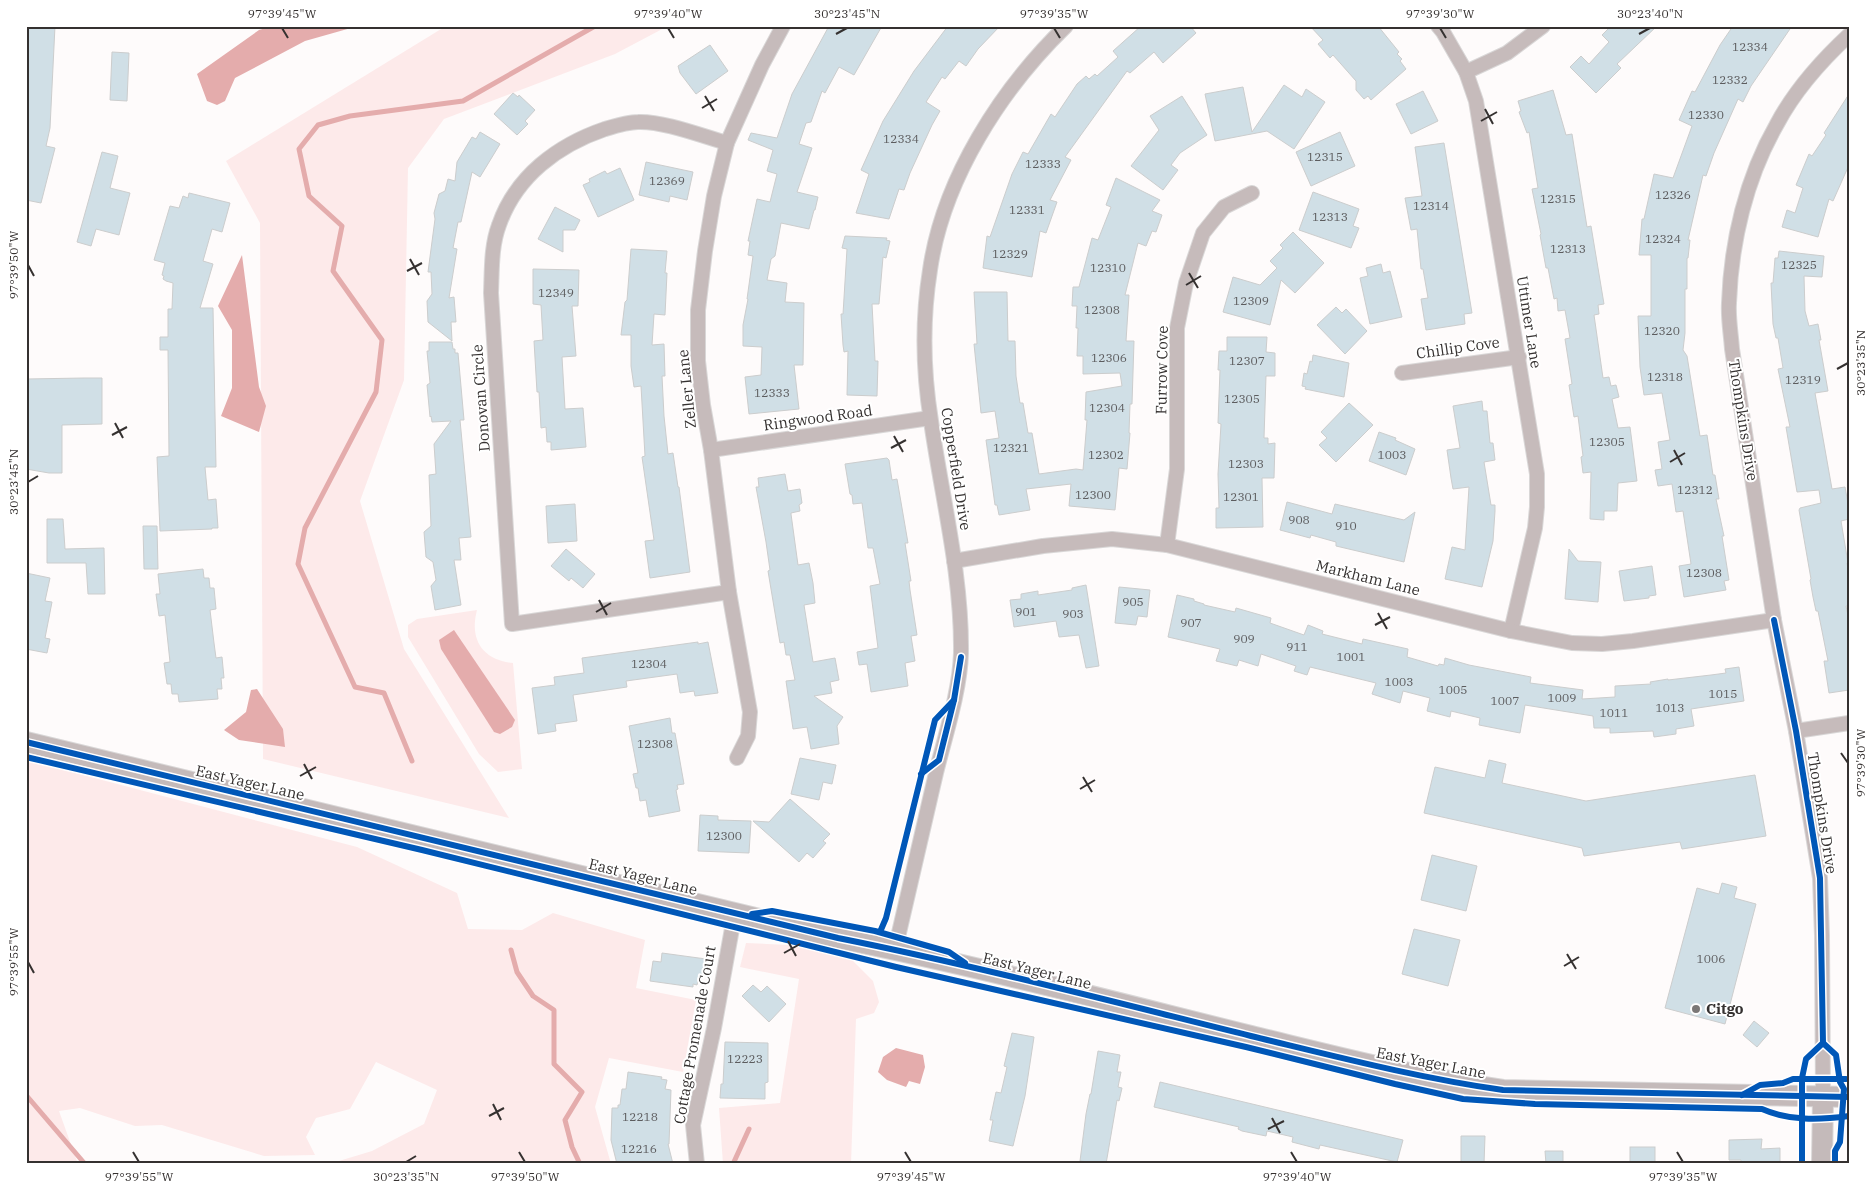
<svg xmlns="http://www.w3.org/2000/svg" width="1875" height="1190" font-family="'IBM Plex Serif',serif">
<rect width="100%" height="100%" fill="#fefbfb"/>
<g fill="#fdeaea">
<path d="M446 26H668L615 54 444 119 408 168 404 380 360 501 404 649 509 818 263 759 260 223 226 161Z"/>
<path d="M477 610C469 640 483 660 513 663L522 769 498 772 479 754 408 637V625L417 619Z"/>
<path d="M26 760 357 847 457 893 468 929 522 930 553 913 645 940 636 988 696 1000 683 1072 609 1058 595 1107 611 1164H329L372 1151 424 1124 437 1090 376 1062 350 1109 316 1118 306 1137 315 1155 264 1156 162 1125 135 1126 80 1108 59 1111 78 1164H26Z"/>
<path d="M746 943 788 945 848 956 873 981 879 1002 874 1013 856 1019 851 1164H723L719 1108 780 1103 799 979 740 967Z"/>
</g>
<g fill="#e4acac">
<path d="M273 26H358L305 41 235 78 225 101 217 105 207 101 197 74 259 30Z"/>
<path d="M242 255 259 387 266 406 259 432 221 416 232 388V330L218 306Z"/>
<path d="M454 630 515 720 512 727 500 734 494 732 441 649 439 640Z"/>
<path d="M257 689 283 729 285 747 239 740 224 730 246 712 251 690Z"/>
<path d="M896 1048 923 1055 925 1067 920 1084 909 1081 906 1087 887 1080 878 1072 883 1057Z"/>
</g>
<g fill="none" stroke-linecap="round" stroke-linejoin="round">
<g stroke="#e4acac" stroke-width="5">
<path d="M412 761 384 693 355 687 298 564 305 528 376 392 382 340 333 271 342 226 309 196 299 149 318 125 350 116 463 101 595 26"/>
<path d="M511 950 517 972 533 996 554 1010V1064L582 1092 565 1120 572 1147 580 1164"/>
<path d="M26 1095 85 1164"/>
<path d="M733 1164 749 1129"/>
</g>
</g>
<g fill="#d0dfe6" stroke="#cccdcd">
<path d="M26 26H55L50 128 46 146 55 148 41 203 26 200Z"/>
<path d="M829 26H882L854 75 839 67 825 93 822 91 811 122 806 123 799 144 812 148 797 192 818 197 815 210H814L809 229 781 223 775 256 771 259 767 280 787 283 785 302 804 303 803 365H794L799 409 749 414 745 377 761 375 762 347 743 346V325L748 299H747L753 256 748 255 750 241H748L757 199 770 202 777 174 767 171 773 150 748 140 751 133 777 138 792 94Z"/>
<path d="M948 26H1000L978 49 966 66 959 61 945 79 942 77 926 102 940 111 932 125 910 173 904 190 899 189 889 219 856 213 869 174 861 170 883 121 914 71Z"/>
<path d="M1141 26H1190L1196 33 1163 63 1154 52 1130 73 1127 71 1065 157 1071 160 1050 200 1057 202 1046 233 1040 231 1032 277 983 268 987 236 990 237 1012 174 1023 152 1028 154 1051 114 1055 117 1077 84 1086 76 1089 79 1095 74 1097 76 1118 57 1113 51Z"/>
<path d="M1310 26H1378L1399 52 1397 54 1402 59 1400 61 1406 69 1371 100 1368 96 1364 99 1356 90V81L1333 55 1330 58 1318 44 1323 40Z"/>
<path d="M1611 26H1657L1617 64 1621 68 1596 93 1570 67 1581 56 1589 64 1609 42 1602 35Z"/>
<path d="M1733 26H1792L1751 86 1743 102 1738 99 1714 153 1706 176 1703 175 1688 240H1690L1688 258H1687V289H1685V333L1683 350 1687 356 1700 436 1707 435 1713 475H1715L1719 499H1716L1724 536H1722L1729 580 1724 581 1726 590 1684 597 1679 566 1691 564 1683 511 1676 512 1672 484 1658 486 1655 470 1662 469 1658 442 1670 440 1662 393 1644 395 1640 367 1638 316H1651V255H1639L1642 219H1644L1654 174 1673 178 1692 126 1679 120 1692 91 1695 92 1720 45Z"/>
<path d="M710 45 728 71 696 94 680 73 678 66Z"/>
<path d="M112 52 129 53 127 101 110 100Z"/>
<path d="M1284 85 1302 97 1306 89 1325 102 1294 149 1267 131 1215 141 1205 94 1243 87 1252 132Z"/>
<path d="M1553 90 1566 135 1572 134 1587 227 1591 226 1604 304 1598 305 1599 314 1594 315 1603 378 1609 377 1611 386 1616 385 1619 397 1612 399 1618 428 1630 427 1637 481 1618 483 1617 511H1604V520L1590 519 1591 472 1583 473 1581 457 1583 456 1578 416 1574 417 1569 385 1572 384 1565 339 1570 338 1565 310 1558 311 1557 298 1554 299 1548 268H1546L1540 235 1541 234 1532 189 1538 188 1529 132 1527 133 1519 112 1521 111 1518 101Z"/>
<path d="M1423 91 1438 121 1411 134 1396 104Z"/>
<path d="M513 93 518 97 519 95 535 110 525 121 528 124 517 135 494 114Z"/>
<path d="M1849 94V165L1833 201 1829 199 1818 237 1782 227 1787 210 1795 213 1803 188 1796 185 1809 154 1812 156 1826 135 1824 133Z"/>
<path d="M1182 96 1207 135 1180 153 1171 165 1178 170 1163 190 1131 166 1159 130 1150 116Z"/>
<path d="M480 132 500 144 480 177 472 172 461 222H458L453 248 457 249 449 298 454 297 456 322H451L452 341 428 322 427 301 432 294 431 272H428L435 219 434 213 439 194 445 191 448 179 455 181 457 162 472 137 476 139Z"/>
<path d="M1340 132 1355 166 1311 186 1296 152Z"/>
<path d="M1444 143 1472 313 1464 314 1465 324 1426 330 1421 299 1428 298 1423 269H1421L1417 229 1411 230 1405 198 1422 196 1415 147Z"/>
<path d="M102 152 118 156 110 188 130 193 119 235 96 229 91 246 77 242Z"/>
<path d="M646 162 693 172 687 200 670 196 669 202 639 195Z"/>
<path d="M620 168 634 200 598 217 583 185 590 182 589 179 605 171 607 174Z"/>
<path d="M1116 178 1160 200 1152 211 1162 215 1156 232 1152 231 1146 246 1138 243 1125 295H1129L1126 341H1134L1132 404H1130L1129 433H1130L1127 469 1119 468 1115 510 1069 506 1071 484 1026 489 1030 510 999 515 997 505H995L986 440 999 438 995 411 981 413 974 344H977L974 292H1007L1008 341H1015L1016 376 1020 403H1023L1028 433H1032L1039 474 1076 469 1083 470 1087 420H1085L1086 392 1122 386 1120 373 1083 374V356H1077L1078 328H1076L1077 306H1072L1073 287H1079L1092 238 1098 240 1111 207 1106 205Z"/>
<path d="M1313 192 1359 209 1353 226 1359 228 1351 248 1299 230Z"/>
<path d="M189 193 230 203 222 232 212 229 203 261 213 264 200 308H213L216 467H205L208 500 216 499 218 528H212V529L160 531 157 457 169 456 168 350H160V337H168V309H172L173 283 166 281 163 279 164 276 162 275 165 263 154 260 170 206 179 208 183 196 188 198Z"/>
<path d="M555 207 580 220 575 230H563V252L538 239Z"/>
<path d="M1293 232 1324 263 1295 293 1281 280 1270 325 1223 312 1233 277 1260 285 1277 268 1270 261 1283 248 1280 245Z"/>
<path d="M845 236 887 238 886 240 890 241 886 258 883 257 879 304H872L875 361H878L877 396 847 395 848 351 844 352 843 345 841 314H843L847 249 842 248Z"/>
<path d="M631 249 667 251 665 273H667L665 315 654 314 652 345 664 344 665 376H662L664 416 668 454 673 453 678 487H679L690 572 650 578 645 541 654 540 642 457 645 456 641 386 634 387 631 366V335H621L625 302 627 300Z"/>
<path d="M1779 251 1824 256 1822 277 1804 276 1805 311 1809 326 1818 324 1821 340H1819L1828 391 1815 393 1832 489 1845 487 1849 509V519L1841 521 1848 563H1847L1849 575V606H1846L1849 620V690L1829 693 1824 661H1828L1818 611H1816L1813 597 1810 580 1811 579 1799 510 1800 508 1821 503 1819 490 1797 492 1786 427H1790L1778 369 1783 368 1778 338H1776L1773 324 1771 283H1773L1775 258H1778Z"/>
<path d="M1381 264 1383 273 1390 271 1402 317 1370 324 1360 278 1368 276 1366 268Z"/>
<path d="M533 269 579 270 578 306H572L576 356 562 357 565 409 583 408 586 447 551 450V442H547L546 427 541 428 539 392H537L534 341 543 340 541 305 533 304Z"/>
<path d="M1336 307 1342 313 1346 309 1367 331 1345 354 1317 325Z"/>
<path d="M1227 337H1267L1266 352 1275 353V376H1266L1264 438H1268V444L1275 443 1274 478H1262L1263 527 1216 528V508H1219L1218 474 1221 424 1218 423 1220 370H1218L1219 351H1227Z"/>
<path d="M429 342H452L453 349H455V353H458L464 420H460L471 537 459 538 461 560H454L461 605 435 610 431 586 436 580 433 562 426 557 424 532 431 526 429 475 436 474 434 444 451 421 432 422 431 416 430 417 427 385 430 383 427 351H429Z"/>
<path d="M1313 355 1349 363 1344 397 1305 389 1306 387 1302 386 1304 373 1307 374 1310 361 1312 362Z"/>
<path d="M84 378H102V424L62 425V473H49L26 469V379Z"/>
<path d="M1482 401 1483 411H1487L1490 443H1493L1495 460 1484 462 1491 505H1495V511L1493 541 1482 587 1445 579 1452 547 1465 550 1469 487 1453 489 1451 478 1447 450 1460 448 1453 406Z"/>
<path d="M1349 403 1373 425 1336 462 1319 445 1327 438 1321 432Z"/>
<path d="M1379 432 1396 438 1395 440 1415 449 1406 475 1369 461Z"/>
<path d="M887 458 889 460 892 480 897 479 908 543H905L911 581H909L910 590 917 635 911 636 915 661 905 663 908 686 871 692 867 664 859 665 857 652 878 648 870 586 880 584 873 548H868L862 503 853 504 852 495 850 494 845 464Z"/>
<path d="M785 474 788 491 800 489 802 503 799 505 800 511 791 513V514L798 565 809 563 813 583 815 603 804 605 813 662 835 658 839 680 830 682 832 693 814 696 843 717 837 726 839 744 811 749 807 727 793 729 786 681 795 680 790 655H786L784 642 780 643 768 571 770 570 766 542 756 487H759L758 478Z"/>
<path d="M1287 502 1332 514 1335 504 1404 520 1415 512 1404 562 1336 546V542L1311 535 1310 538 1280 530Z"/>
<path d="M575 504 577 541 548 543 546 506Z"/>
<path d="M47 519H63L65 549 104 548 105 594H88L86 563H47Z"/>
<path d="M143 526H157L158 569H144Z"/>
<path d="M566 549 595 574 583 588 571 578 569 581 551 566Z"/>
<path d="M1569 549 1578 561 1601 562 1598 602 1565 599Z"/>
<path d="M1652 566 1656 595 1649 596V598L1624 601 1619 571Z"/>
<path d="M203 569 204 578H209L210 588H214L216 609 210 610 214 643 216 658 222 657 224 678H221L222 689H217L218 699 179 702 178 694H172L171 684H167L164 663 170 662 165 615 159 616 156 594H160L158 574Z"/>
<path d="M26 573 50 578 45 601 52 602 45 638 50 639 47 653 26 649Z"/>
<path d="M1086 585 1099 666 1086 668 1079 635 1059 637 1056 621 1014 627 1010 600 1021 599V594L1038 591V595L1072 590V588Z"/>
<path d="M1119 587 1150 590 1147 617 1138 616 1136 625 1115 623Z"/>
<path d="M1177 595 1194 599V601L1204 604V605L1235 612 1236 608 1271 618 1270 623 1304 635 1308 625 1323 631 1322 634 1362 644 1363 639 1408 649 1407 657 1438 666 1439 664 1444 665 1445 658 1469 665 1531 677 1530 683 1583 690 1582 699 1615 697V686L1651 684 1650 682 1668 679V680L1711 675 1726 673 1725 669 1739 667 1744 701 1691 709 1694 726 1676 729V734L1654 737 1653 731 1610 733V728H1594L1593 716 1525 705 1520 733 1479 725 1480 718 1451 711 1450 717 1427 711 1430 698 1403 691 1400 703 1372 694 1376 683 1310 667 1307 675 1294 671 1296 666 1261 654 1258 666 1239 660 1237 666 1216 661 1220 649 1168 637Z"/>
<path d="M698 642V644L708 642 718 693 695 696 694 691 680 693 677 674 626 681 627 687 573 695 577 721 555 724 556 731 538 734 532 688 555 685 554 677 584 673 582 658Z"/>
<path d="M670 718 672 733H675L684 784 677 785 678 789 676 790 680 811 649 817 646 800 640 801 638 788H636L633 774 638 773 629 726Z"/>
<path d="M800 758 836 765 832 784 823 782 819 800 791 794Z"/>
<path d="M1489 760 1506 764 1502 783 1586 801 1755 775 1766 836 1682 849 1680 842 1584 856 1582 848 1424 813 1435 767 1485 778Z"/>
<path d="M790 799 830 834 823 841 826 843 813 858 807 853 799 862 753 821 769 822Z"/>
<path d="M700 815 718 816V820L751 821 749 853 698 851Z"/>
<path d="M1432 855 1477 866 1466 911 1421 900Z"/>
<path d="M1722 883 1737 887 1734 898 1756 904 1725 1024 1665 1008 1697 888 1719 894Z"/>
<path d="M1414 929 1460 940 1448 986 1402 974Z"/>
<path d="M662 953 706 959 703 977 699 976 697 985 693 984V987L650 981 653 961 661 962Z"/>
<path d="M753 985 761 992 767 986 786 1004 769 1022 742 996Z"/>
<path d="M1754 1021 1769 1033 1757 1047 1743 1035Z"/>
<path d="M1012 1033 1034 1037 1025 1096 1013 1146 989 1141 993 1120H990L996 1092 1001 1093 1007 1067 1004 1066Z"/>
<path d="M725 1042 768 1043V1082L765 1083V1099L720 1098 721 1084H723Z"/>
<path d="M1098 1051 1120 1055 1117 1072H1121L1118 1087 1122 1088 1119 1101 1117 1100 1106 1164 1080 1161 1086 1114 1090 1094H1091Z"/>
<path d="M628 1072 662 1077 661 1079 667 1080 665 1089 671 1090 669 1144H668L673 1164H617L611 1140 612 1108H618V1105H620L622 1089H626Z"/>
<path d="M1160 1082 1403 1140 1397 1162 1320 1145 1319 1149 1292 1142 1293 1137 1267 1131 1266 1136 1242 1131 1238 1129 1239 1127 1154 1107Z"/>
<path d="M1461 1136H1485L1484 1164H1461Z"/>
<path d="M1762 1139 1761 1149 1780 1148V1164H1741V1160H1729V1140Z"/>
<rect x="1630" y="1147" width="25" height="17"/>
<path d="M1545 1151H1563V1164H1546Z"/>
</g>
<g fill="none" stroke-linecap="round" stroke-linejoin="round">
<g stroke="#d9d7d7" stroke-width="16">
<g id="street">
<path d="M1438 26 1443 32 1466 72 1476 101 1537 474V507L1535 528 1511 631"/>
<path d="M1466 72 1507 53 1543 26"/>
<path d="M727 143C702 136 664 121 638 122 628 122 615 126 605 129 558 145 516 176 499 225 491 246 492 270 491 293L512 624 729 592"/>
<path d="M1402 373 1519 357"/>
<path d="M711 450 930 418"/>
<path d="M1167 545 1177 469V328L1186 283 1203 233 1224 207 1252 193"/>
<path d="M954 561 1043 546 1112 539 1167 545 1511 631 1572 643 1602 644 1633 641 1774 620"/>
<path d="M1796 731 1849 723"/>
<path d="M737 758 748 736 750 712 729 592 711 450 703 405 698 361V310L705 251 714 196 727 143 762 65 783 26"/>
<path d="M895 950C909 891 922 832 936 773 945 736 960 691 961 653 962 575 942 498 931 421 923 371 922 320 930 270 943 179 1001 89 1066 26"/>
<path d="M1823 1097 1822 936 1820 878 1796 731 1774 620 1732 349C1731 334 1728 318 1729 303 1731 242 1746 178 1777 124 1795 90 1821 61 1849 35"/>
<path d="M697 1164 693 1125 714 1028 735 912"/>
</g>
</g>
<g stroke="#d9d7d7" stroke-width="22">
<g id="secondary">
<path d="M26 742 838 938C977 966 1114 1002 1251 1036 1334 1056 1418 1078 1503 1090L1849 1097"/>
<path d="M1822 1164 1823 1097"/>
</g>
</g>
<use href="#street" stroke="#c6bbbb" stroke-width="14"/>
<use href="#secondary" stroke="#c4baba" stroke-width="20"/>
<g stroke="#fff" stroke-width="9">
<g id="cycleway">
<path d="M1774 620 1796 731 1820 878 1823 1043"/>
<path d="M26 742 838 938C977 966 1114 1002 1251 1036 1334 1056 1418 1078 1503 1090L1849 1097"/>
<path d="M26 757 422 850 896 967 1246 1047 1395 1084 1463 1099 1535 1104 1762 1109C1789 1121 1819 1120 1849 1116"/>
<path d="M921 774 939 760 954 700 961 657"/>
<path d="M752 914 772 911 875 931 949 952 965 963"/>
<path d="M880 932 886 918 935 720 954 700"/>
<path d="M1823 1043 1836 1055 1840 1082 1844 1089 1840 1142 1835 1151V1164"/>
<path d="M1742 1095 1760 1085 1783 1083 1793 1079H1846"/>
<path d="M1802 1164V1078L1806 1059 1823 1043"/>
</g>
</g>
<use href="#cycleway" stroke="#0057b8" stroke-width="6"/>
</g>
<path fill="none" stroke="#353130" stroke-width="2" d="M282 28 288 38M668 28 674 38M1054 28 1060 38M1440 28 1446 38M836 34 847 28M1639 34 1650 28M705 96 714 111M702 108 717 99M1485 109 1493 124M1481 121 1497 112M410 259 419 275M28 265 34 276M407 271 422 263M1189 273 1198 288M1186 285 1201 276M1837 369 1848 363M115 423 123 438M112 435 127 427M894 436 903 452M891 448 906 440M1674 450 1682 465M1670 462 1685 453M28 482 38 476M599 600 607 615M596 612 611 603M1378 613 1387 629M1375 625 1390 617M1841 753 1848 763M304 764 312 779M300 776 316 767M1083 777 1092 792M1080 789 1095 780M788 941 796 956M784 953 800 944M1567 954 1576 969M28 962 34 973M1564 966 1579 957M493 1104 501 1120M489 1116 504 1108M1272 1118 1280 1133M1268 1129 1284 1121M133 1152 139 1162M519 1152 525 1162M905 1152 911 1162M1291 1152 1297 1162M1677 1152 1683 1162M406 1162 416 1156"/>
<circle fill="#7b7877" stroke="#fff" stroke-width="2" cx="1696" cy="1009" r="5"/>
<g text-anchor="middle" stroke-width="4" stroke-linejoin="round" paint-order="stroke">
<g font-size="12" fill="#5c5c5e">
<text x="1750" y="51">12334</text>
<text x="1730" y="84">12332</text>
<text x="1706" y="119">12330</text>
<text x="901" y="143">12334</text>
<text x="1325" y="161">12315</text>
<text x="1043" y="168">12333</text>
<text x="667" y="185">12369</text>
<text x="1673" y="199">12326</text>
<text x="1558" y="203">12315</text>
<text x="1431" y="210">12314</text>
<text x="1027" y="214">12331</text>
<text x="1330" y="221">12313</text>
<text x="1663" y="243">12324</text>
<text x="1568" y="253">12313</text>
<text x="1010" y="258">12329</text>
<text x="1799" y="269">12325</text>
<text x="1108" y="272">12310</text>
<text x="556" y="297">12349</text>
<text x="1251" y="305">12309</text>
<text x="1102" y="314">12308</text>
<text x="1662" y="335">12320</text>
<text x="1109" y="362">12306</text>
<text x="1247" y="365">12307</text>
<text x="1665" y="381">12318</text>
<text x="1803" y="384">12319</text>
<text x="772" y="397">12333</text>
<text x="1242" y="403">12305</text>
<text x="1107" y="412">12304</text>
<text x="1607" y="446">12305</text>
<text x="1011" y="452">12321</text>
<text x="1106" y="459">12302</text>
<text x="1392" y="459">1003</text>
<text x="1246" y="468">12303</text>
<text x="1695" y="494">12312</text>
<text x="1093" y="499">12300</text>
<text x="1241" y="501">12301</text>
<text x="1299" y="524">908</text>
<text x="1346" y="530">910</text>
<text x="1704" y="577">12308</text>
<text x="1133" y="606">905</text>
<text x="1026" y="616">901</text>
<text x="1073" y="618">903</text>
<text x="1191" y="627">907</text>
<text x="1244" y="643">909</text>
<text x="1297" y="651">911</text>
<text x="1351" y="661">1001</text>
<text x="649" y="668">12304</text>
<text x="1399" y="686">1003</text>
<text x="1453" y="694">1005</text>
<text x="1723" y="698">1015</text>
<text x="1562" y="702">1009</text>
<text x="1505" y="705">1007</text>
<text x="1670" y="712">1013</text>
<text x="1614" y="717">1011</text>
<text x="655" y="748">12308</text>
<text x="724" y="840">12300</text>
<text x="1711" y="963">1006</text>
<text x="745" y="1063">12223</text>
<text x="640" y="1121">12218</text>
<text x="639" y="1153">12216</text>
</g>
<g font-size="15" fill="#353130" stroke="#fff">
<text transform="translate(1529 322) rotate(81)" y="5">Uttimer Lane</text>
<text transform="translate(1458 348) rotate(-8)" y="5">Chillip Cove</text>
<text transform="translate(1162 370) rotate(-89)" y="5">Furrow Cove</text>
<text transform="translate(687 389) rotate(-96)" y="5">Zeller Lane</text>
<text transform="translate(481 398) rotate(-94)" y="5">Donovan Circle</text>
<text transform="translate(818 418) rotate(-8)" y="5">Ringwood Road</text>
<text transform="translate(1743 420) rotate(81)" y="5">Thompkins Drive</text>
<text transform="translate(956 469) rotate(81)" y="5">Copperfield Drive</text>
<text transform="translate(1368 578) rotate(14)" y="5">Markham Lane</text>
<text transform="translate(250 783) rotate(13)" y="5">East Yager Lane</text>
<text transform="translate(1822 813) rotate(81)" y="5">Thompkins Drive</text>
<text transform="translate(643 877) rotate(14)" y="5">East Yager Lane</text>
<text transform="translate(1037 971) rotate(14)" y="5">East Yager Lane</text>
<text transform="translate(695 1035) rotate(-80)" y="5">Cottage Promenade Court</text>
<text transform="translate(1431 1063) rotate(11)" y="5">East Yager Lane</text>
</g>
<g font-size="15" font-weight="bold" fill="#353130" stroke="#fff" text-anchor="start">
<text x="1706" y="1014">Citgo</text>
</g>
</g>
<rect width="1875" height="1190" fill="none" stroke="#ffffff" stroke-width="55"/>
<rect x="28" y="28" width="1820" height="1134" fill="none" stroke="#353130" stroke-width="2"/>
<g font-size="12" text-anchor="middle" fill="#353130">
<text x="282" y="18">97°39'45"W</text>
<text x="668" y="18">97°39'40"W</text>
<text x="847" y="18">30°23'45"N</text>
<text x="1054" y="18">97°39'35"W</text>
<text x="1440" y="18">97°39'30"W</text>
<text x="1650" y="18">30°23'40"N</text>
<text transform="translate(14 265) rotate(-90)" y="4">97°39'50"W</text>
<text transform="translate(1861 363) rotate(-90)" y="4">30°23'35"N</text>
<text transform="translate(14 482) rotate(-90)" y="4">30°23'45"N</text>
<text transform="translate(1861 763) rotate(-90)" y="4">97°39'30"W</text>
<text transform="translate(14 962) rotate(-90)" y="4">97°39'55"W</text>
<text x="139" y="1181">97°39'55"W</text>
<text x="406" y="1181">30°23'35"N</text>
<text x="525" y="1181">97°39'50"W</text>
<text x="911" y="1181">97°39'45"W</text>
<text x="1297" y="1181">97°39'40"W</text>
<text x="1683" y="1181">97°39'35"W</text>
</g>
</svg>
